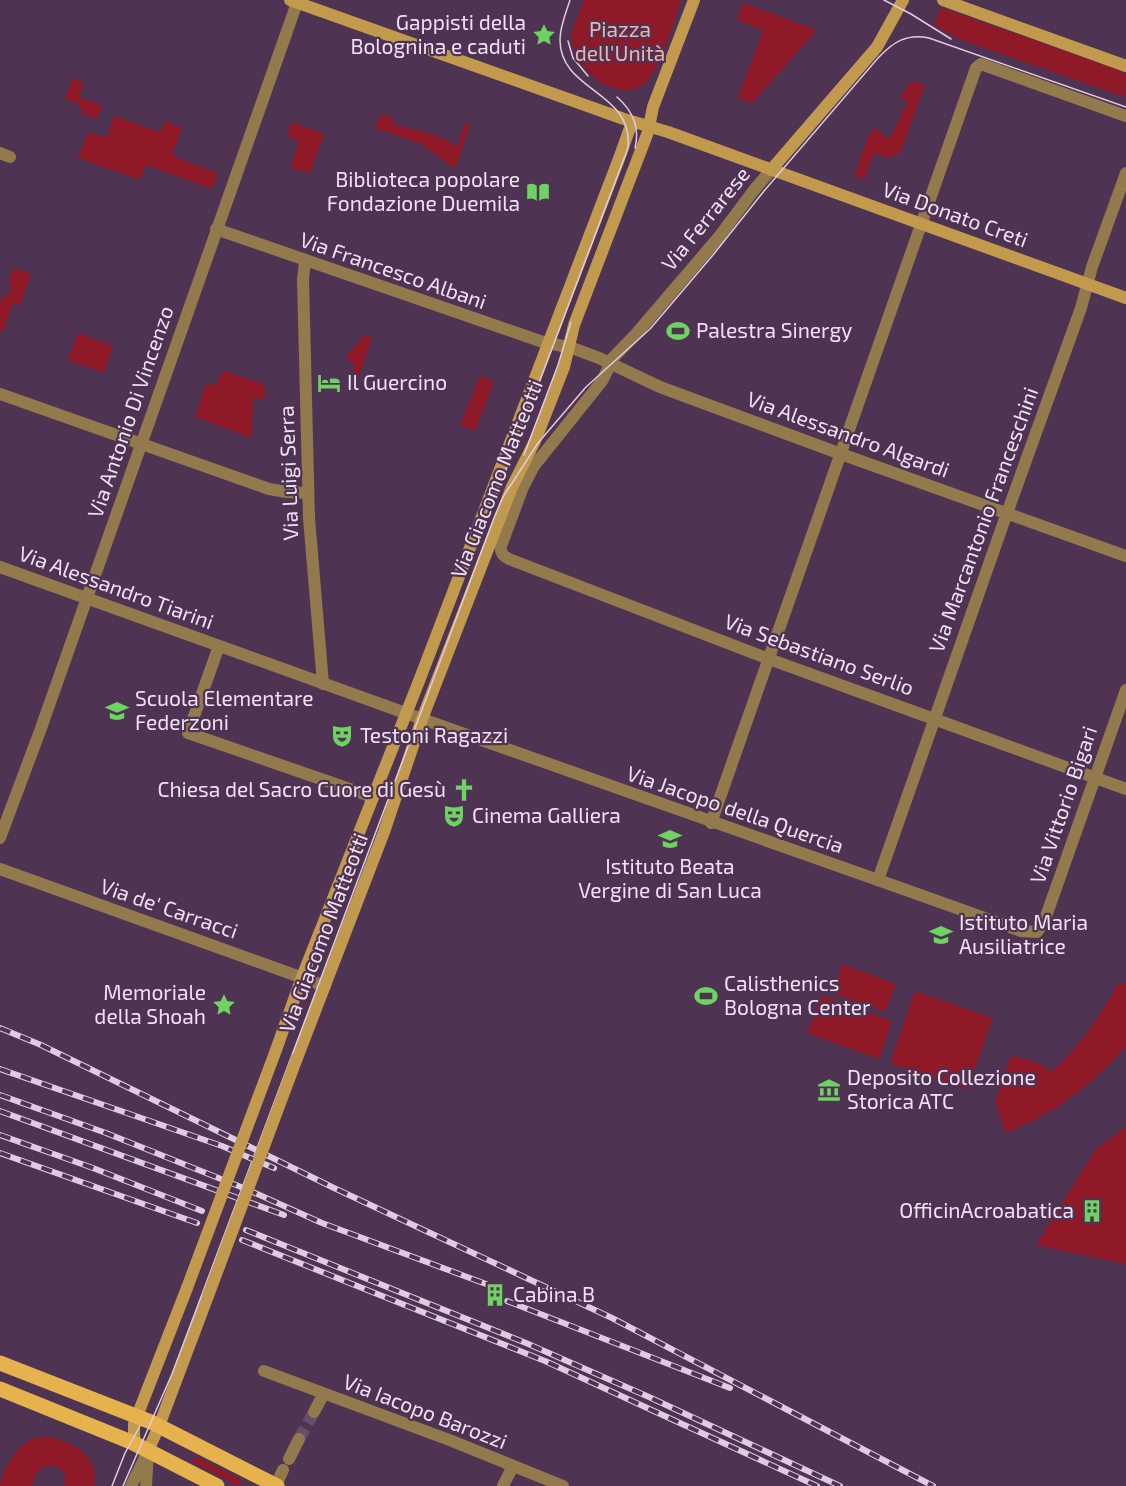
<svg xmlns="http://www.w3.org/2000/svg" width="1126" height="1486" font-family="'Exo 2',sans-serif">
<rect width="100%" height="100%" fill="#4e3353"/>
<g fill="#8f1926">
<path d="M584 0H681C674 20 661 67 647 81 620 109 572 68 571 37 571 30 581 10 584 0Z"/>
<path d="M743 3 815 29V32L752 103 738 98 763 30 737 20Z"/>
<path d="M942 8 1118 70 1126 75 1125 97 961 40 934 25 940 9Z"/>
<path d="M72 78 84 83 79 97 102 105 97 119 81 113 82 109 79 107 80 104 65 99Z"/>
<path d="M912 81 925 85 900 153 889 158 874 153 864 179 854 176 868 136 875 128 889 139 908 102 900 96Z"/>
<path d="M381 114 395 119 392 124C414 130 439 133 457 147L465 123 470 125 455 169 421 144 375 128Z"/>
<path d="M114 116 160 132 165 121 182 128 172 156 218 173 212 189 146 165 140 180 78 158 88 132 106 138Z"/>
<path d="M292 122 324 134 310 173 290 168 299 141 287 136Z"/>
<path d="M13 268 31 274 20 305 13 303 3 332 0 331V304L3 294 8 296 12 285 8 284Z"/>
<path d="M78 333 113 346 103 373 68 360Z"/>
<path d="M364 335 372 338 358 379 353 377 354 365 346 357Z"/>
<path d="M223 371 264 384 265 399 253 398 252 435 249 437 195 417 206 384 216 385Z"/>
<path d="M480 376 494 382 475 431 460 425Z"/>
<path d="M842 964 896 984 885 1012 832 993Z"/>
<path d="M1119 982 1126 985V1045L1122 1051C1088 1088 1053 1114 1006 1133L995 1102 1011 1056 1034 1061 1052 1071C1081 1045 1101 1015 1119 982Z"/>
<path d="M915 991 993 1018 967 1090 890 1063Z"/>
<path d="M821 995 892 1021 879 1059 807 1033Z"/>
<path d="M1126 1127V1264L1036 1245 1095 1150Z"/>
<path d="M51 1437C75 1443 100 1457 94 1486H64C64 1484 66 1478 65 1476 64 1466 47 1463 41 1469 35 1473 34 1480 31 1486H0C3 1468 17 1443 36 1438 41 1437 46 1437 51 1437Z"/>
<path d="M195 1456 242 1480 239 1486 192 1462Z"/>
</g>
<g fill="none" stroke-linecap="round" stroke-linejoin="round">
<path stroke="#674d6b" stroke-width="12" stroke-dasharray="12 6" stroke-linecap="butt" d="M299 1439 314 1412"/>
<g stroke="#937a4d" stroke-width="12">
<path d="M0 153 10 157"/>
<path d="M771 170 754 190 718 238 636 334 609 362 607 371 602 381 534 466 523 487 501 546C500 553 503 556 509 559L769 659 934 719"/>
<path d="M216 229 543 342 572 348 599 358 660 387 841 454 1126 556"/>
<path d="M305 262 303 279 309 518 323 684"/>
<path d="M0 394 269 489 287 492 308 493"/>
<path d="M0 567 422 719"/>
<path d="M219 646 188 733 373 797"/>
<path d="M711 823 976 68 981 64 1126 116"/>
<path d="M0 838 40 731 298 0"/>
<path d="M878 880 1021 931 1037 932 1044 922 1126 690"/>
<path d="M264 1371 452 1441 563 1486"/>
<path d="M314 1412 323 1395"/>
<path d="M289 1459 299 1439"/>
<path d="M276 1485 283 1470"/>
<path d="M503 1486 513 1466"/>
</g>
<g stroke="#937a4d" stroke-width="12">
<path d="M422 719 878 880 1002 527 1081 308 1092 267 1126 173"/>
<path d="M934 719 1126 789"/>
<path d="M0 869 325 986"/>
<path d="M131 1486 148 1451"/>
<path d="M146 1486 148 1451"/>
</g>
<g stroke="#c29a4e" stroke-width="12">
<path d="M290 0 624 119 668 132 1126 298"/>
<path d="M943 0 1126 66"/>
<path d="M771 170 877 47 903 0"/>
<path d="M276 1050 302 977 419 681 620 156 632 122"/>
<path d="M297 1058 384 832 422 719 512 487 535 441 564 367 574 325 648 132 653 107 694 0"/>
<path d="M139 1447 134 1438V1424L187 1288"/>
<path d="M148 1451 159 1426 208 1296"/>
</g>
<g stroke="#e6b24d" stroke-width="15">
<path d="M0 1363 151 1422 277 1486"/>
<path d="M0 1389 131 1442 217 1486"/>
</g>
<g stroke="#dfcce1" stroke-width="1.5">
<path d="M884 0 911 14 951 39"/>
<path d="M568 41 573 58 588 76"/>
<path d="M617 97C633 111 640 128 635 148"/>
<path d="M524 455 558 365 571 322"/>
<path d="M495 499 628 148C634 91 560 92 560 40 560 26 566 13 570 0"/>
<path d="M112 1486 125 1453 140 1426"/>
<path d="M123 1486 172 1374 494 518 503 497 538 443 586 387 650 329 713 255 764 191 878 58C893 42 907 33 929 38L1126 107"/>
</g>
<g stroke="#dfcce1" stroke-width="6">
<g id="rail">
<path d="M0 1028 41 1045 334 1188 612 1318 933 1486"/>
<path d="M0 1069 222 1146 274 1168"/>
<path d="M0 1095 106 1133 246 1189 322 1223 486 1284"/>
<path d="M0 1111 284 1215"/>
<path d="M0 1135 93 1168 202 1211"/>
<path d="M0 1153 197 1223"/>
<path d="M246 1230 526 1343 649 1397 840 1486"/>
<path d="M242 1240 545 1361 817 1486"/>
<path d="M507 1301 730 1388"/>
</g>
</g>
<use href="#rail" stroke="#4e3353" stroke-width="4" stroke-dasharray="11" stroke-linecap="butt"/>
<g stroke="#c29a4e" stroke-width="12">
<path d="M187 1288 276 1050"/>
<path d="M208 1296 297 1058"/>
</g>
</g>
<defs>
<g id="sight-bare" transform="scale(1.8)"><path d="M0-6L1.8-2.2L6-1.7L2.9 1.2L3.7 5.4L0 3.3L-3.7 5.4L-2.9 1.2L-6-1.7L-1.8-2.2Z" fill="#6dd361" stroke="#4e3353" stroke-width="2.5" paint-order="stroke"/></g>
<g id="library-bare" transform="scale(1.8)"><path d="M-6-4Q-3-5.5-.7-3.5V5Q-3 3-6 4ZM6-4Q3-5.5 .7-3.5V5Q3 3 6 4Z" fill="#6dd361" stroke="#4e3353" stroke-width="2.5" paint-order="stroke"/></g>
<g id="stadium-bare" transform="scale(1.8)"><path d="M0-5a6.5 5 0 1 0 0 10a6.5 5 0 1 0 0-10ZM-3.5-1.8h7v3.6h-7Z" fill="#6dd361" stroke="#4e3353" stroke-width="2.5" paint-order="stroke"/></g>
<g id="hotel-bare" transform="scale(1.8)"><path d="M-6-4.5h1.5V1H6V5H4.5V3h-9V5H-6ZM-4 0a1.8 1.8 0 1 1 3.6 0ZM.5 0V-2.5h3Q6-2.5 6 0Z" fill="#6dd361" stroke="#4e3353" stroke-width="2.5" paint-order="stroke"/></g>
<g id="school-bare" transform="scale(1.8)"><path d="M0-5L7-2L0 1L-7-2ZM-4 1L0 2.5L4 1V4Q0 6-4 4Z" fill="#6dd361" stroke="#4e3353" stroke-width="2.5" paint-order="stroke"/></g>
<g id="theatre-bare" transform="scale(1.8)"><path d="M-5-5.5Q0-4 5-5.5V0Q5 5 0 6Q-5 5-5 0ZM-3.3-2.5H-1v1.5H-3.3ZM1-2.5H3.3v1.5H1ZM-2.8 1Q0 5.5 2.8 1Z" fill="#6dd361" stroke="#4e3353" stroke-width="2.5" paint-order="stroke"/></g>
<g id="church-bare" transform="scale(1.8)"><path d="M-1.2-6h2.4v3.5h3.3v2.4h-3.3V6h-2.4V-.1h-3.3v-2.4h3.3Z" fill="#6dd361" stroke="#4e3353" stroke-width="2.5" paint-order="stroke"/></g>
<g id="museum-bare" transform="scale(1.8)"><path d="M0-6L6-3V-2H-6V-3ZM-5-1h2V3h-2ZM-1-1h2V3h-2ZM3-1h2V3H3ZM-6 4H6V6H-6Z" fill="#6dd361" stroke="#4e3353" stroke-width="2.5" paint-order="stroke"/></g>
<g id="building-bare" transform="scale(1.8)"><path d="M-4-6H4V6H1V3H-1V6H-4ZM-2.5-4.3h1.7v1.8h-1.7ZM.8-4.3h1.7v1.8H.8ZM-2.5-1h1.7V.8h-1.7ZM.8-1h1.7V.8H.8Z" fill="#6dd361" stroke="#4e3353" stroke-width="2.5" paint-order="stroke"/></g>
</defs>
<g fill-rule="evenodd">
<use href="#sight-bare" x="544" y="35"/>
<use href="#library-bare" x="538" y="192"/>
<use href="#stadium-bare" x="678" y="331"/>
<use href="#hotel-bare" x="329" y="383"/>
<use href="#school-bare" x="117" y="711"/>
<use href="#theatre-bare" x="342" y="736"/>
<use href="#church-bare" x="464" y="790"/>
<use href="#theatre-bare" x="454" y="816"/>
<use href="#school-bare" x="670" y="839"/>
<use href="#school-bare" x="941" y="935"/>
<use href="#stadium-bare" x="706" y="996"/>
<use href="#sight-bare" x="224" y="1005"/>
<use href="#museum-bare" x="829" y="1090"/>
<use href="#building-bare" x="1092" y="1211"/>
<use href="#building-bare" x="495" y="1295"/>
</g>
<g text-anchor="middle" stroke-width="4.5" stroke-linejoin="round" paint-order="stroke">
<g font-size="21" fill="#f2e1f4" stroke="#4e3353" text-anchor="start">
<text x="526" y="30" text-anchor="end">Gappisti della<tspan x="526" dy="24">Bolognina e caduti</tspan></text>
<text x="520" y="187" text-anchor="end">Biblioteca popolare<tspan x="520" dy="24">Fondazione Duemila</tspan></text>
<text x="696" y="338">Palestra Sinergy</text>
<text x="347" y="390">Il Guercino</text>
<text x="135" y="706">Scuola Elementare<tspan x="135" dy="24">Federzoni</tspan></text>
<text x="360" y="743">Testoni Ragazzi</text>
<text x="446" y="797" text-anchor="end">Chiesa del Sacro Cuore di Gesù</text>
<text x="472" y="823">Cinema Galliera</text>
<text x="670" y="874" text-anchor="middle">Istituto Beata<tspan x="670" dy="24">Vergine di San Luca</tspan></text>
<text x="959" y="930">Istituto Maria<tspan x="959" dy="24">Ausiliatrice</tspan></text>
<text x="724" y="991">Calisthenics<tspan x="724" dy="24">Bologna Center</tspan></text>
<text x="206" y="1000" text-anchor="end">Memoriale<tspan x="206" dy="24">della Shoah</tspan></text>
<text x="847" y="1085">Deposito Collezione<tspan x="847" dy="24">Storica ATC</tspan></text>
<text x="1074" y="1218" text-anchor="end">OfficinAcroabatica</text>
<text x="513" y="1302">Cabina B</text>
</g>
<g font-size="21" fill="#f1b2b0" stroke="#4e3353">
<text x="620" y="37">Piazza<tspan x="620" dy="24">dell'Unità</tspan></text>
</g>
<g font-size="21" fill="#f2e1f4" stroke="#4e3353">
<text transform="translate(955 215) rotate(20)" y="7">Via Donato Creti</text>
<text transform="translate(706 219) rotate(-51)" y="7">Via Ferrarese</text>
<text transform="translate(393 271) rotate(19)" y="7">Via Francesco Albani</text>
<text transform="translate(131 412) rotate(-71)" y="7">Via Antonio Di Vincenzo</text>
<text transform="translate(848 435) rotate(20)" y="7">Via Alessandro Algardi</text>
<text transform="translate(289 473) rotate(-92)" y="7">Via Luigi Serra</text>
<text transform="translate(497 479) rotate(-68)" y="7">Via Giacomo Matteotti</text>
<text transform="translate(984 520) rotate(-70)" y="7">Via Marcantonio Franceschini</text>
<text transform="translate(116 588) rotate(20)" y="7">Via Alessandro Tiarini</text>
<text transform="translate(819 655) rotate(20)" y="7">Via Sebastiano Serlio</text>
<text transform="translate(1064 805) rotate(-71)" y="7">Via Vittorio Bigari</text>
<text transform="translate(735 810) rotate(19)" y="7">Via Jacopo della Quercia</text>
<text transform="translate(169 909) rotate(19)" y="7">Via de' Carracci</text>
<text transform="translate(324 933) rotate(-69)" y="7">Via Giacomo Matteotti</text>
<text transform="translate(425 1412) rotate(21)" y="7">Via Iacopo Barozzi</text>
</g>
</g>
</svg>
